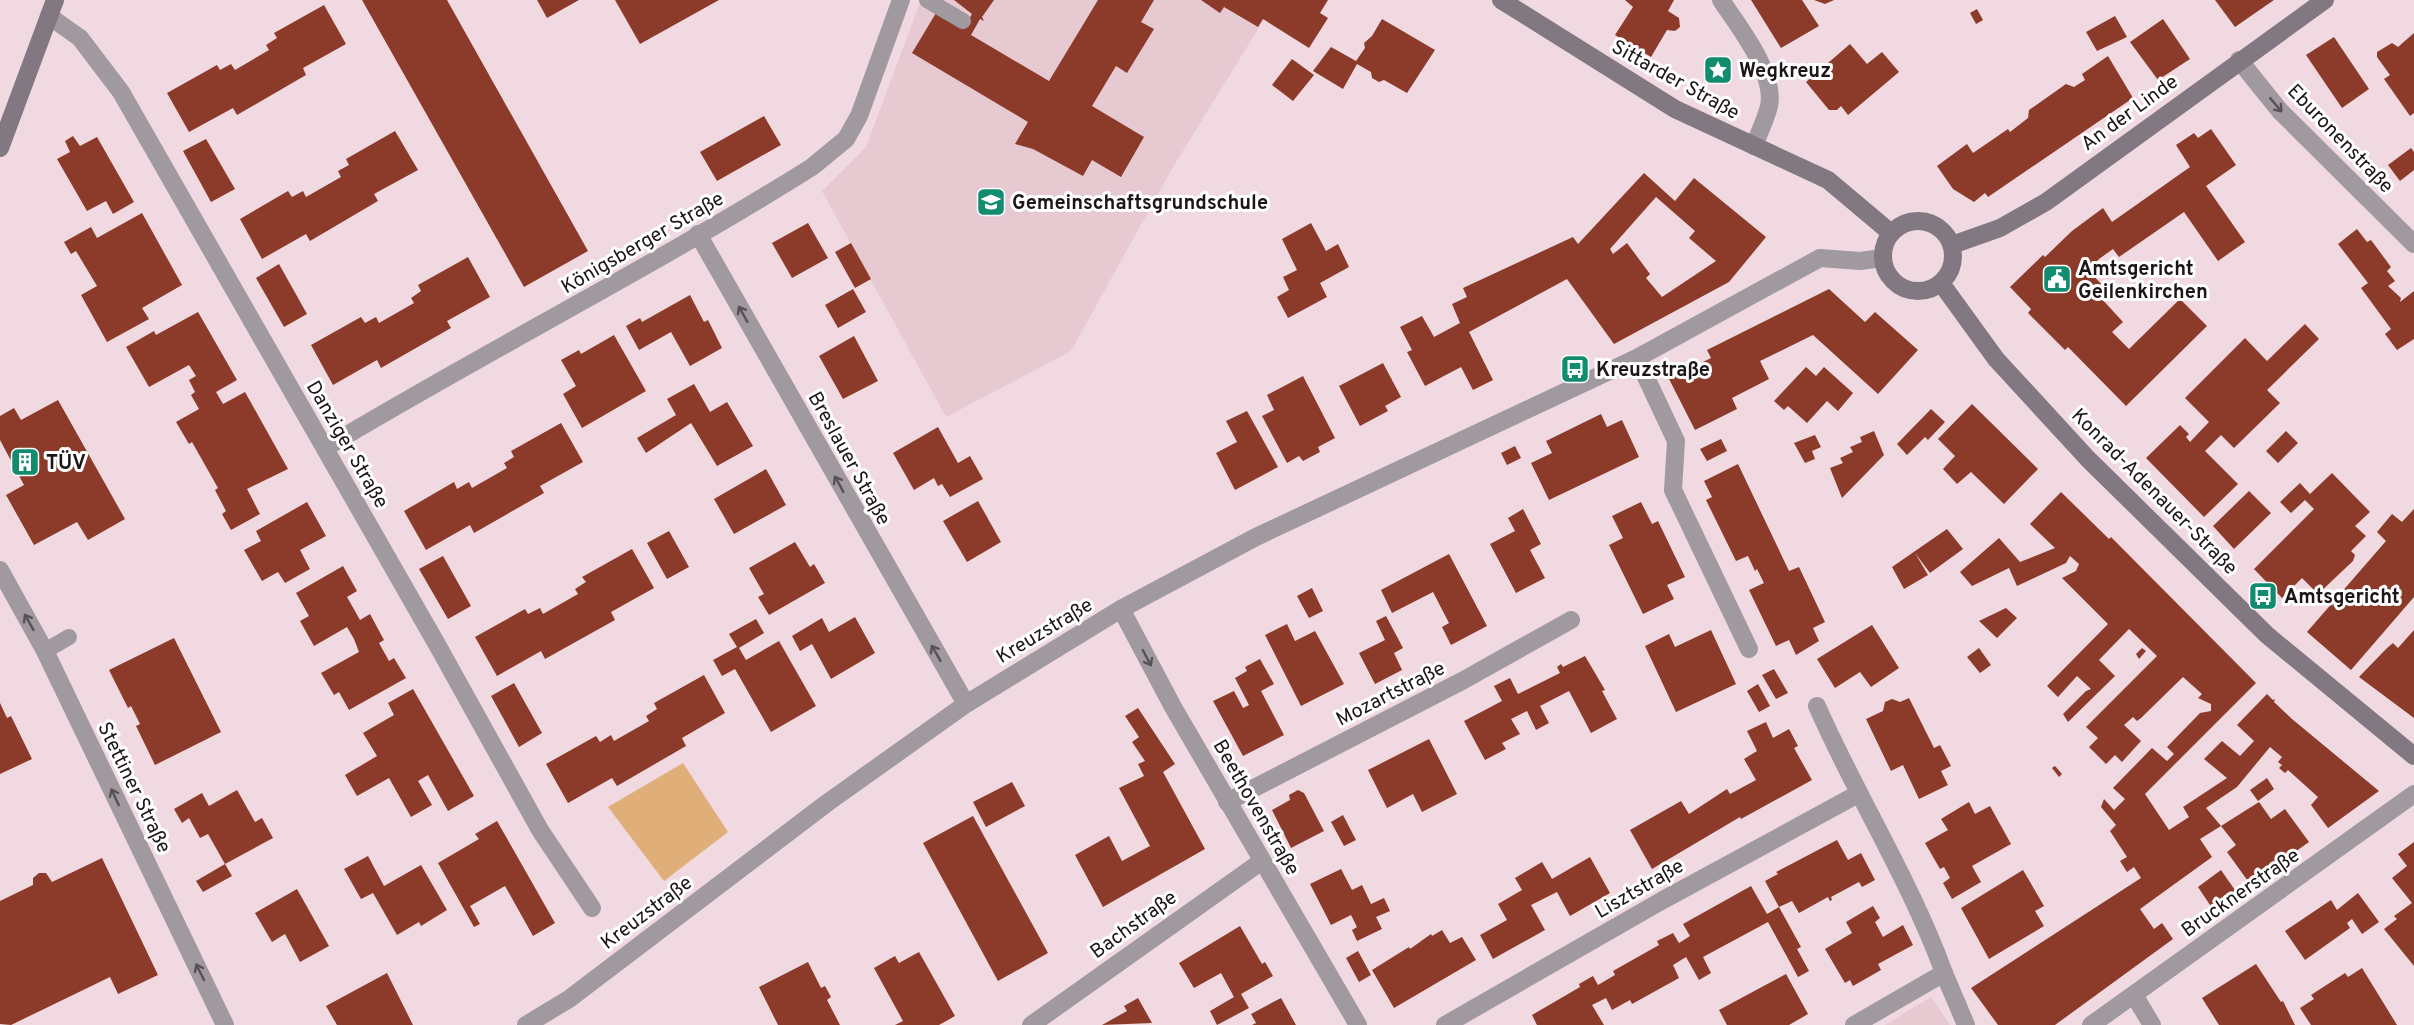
<svg xmlns="http://www.w3.org/2000/svg" width="2414" height="1025" font-family="Overpass,sans-serif">
<rect width="100%" height="100%" fill="#f0d9e0"/>
<g fill="#e7c9d2">
<path d="M921 0H1276L1173 167 1071 351 946 417 822 191 866 147Z"/>
<path d="M1931 997 1950 1025H1885Z"/>
</g>
<path fill="#e0ae79" d="M683 763 728 832 664 881 608 807Z"/>
<g fill="#8c3a29" fill-rule="evenodd">
<path d="M362 0H447L588 251 524 287Z"/>
<path d="M537 0H579L547 18Z"/>
<path d="M615 0H719L640 44Z"/>
<path d="M954 0H994L982 17 984 21 980 19 971 35 1049 81 1098 0H1154L1141 22 1154 29 1127 73 1116 66 1092 106 1144 137 1121 177 1092 160 1083 176 1033 149 1015 144 1028 122 912 53 936 13 963 29 972 14Z"/>
<path d="M1201 0H1328L1320 13 1328 18 1309 48 1263 19 1258 27 1224 7 1220 13Z"/>
<path d="M1625 0H1674L1668 11 1679 18 1680 27 1675 31 1667 30 1651 57 1615 35 1633 7Z"/>
<path d="M1751 0H1802L1819 26 1781 48Z"/>
<path d="M1814 0H1834L1825 4Z"/>
<path d="M2215 0H2274L2235 27Z"/>
<path d="M324 5 346 44 303 68 306 75 237 115 233 108 189 132 167 93 217 65 220 70 231 64 235 70 269 50 266 45 277 38 274 33Z"/>
<path d="M1977 9 1983 20 1976 24 1970 13Z"/>
<path d="M2115 16 2127 37 2097 51 2086 32Z"/>
<path d="M1382 19 1435 50 1407 93 1384 80 1379 82 1372 78 1371 72 1357 64 1343 89 1313 71 1331 47 1356 61 1365 48 1364 43 1372 36Z"/>
<path d="M2163 19 2190 59 2158 80 2130 42Z"/>
<path d="M2414 33V113L2410 116 2384 79 2390 75 2377 57V52L2392 43 2398 47Z"/>
<path d="M2334 37 2369 89 2342 108 2306 55Z"/>
<path d="M1850 44 1867 64 1882 52 1899 72 1848 115 1841 106 1837 110H1829L1806 82Z"/>
<path d="M2108 56 2133 98 1988 197 1985 193 1974 202 1953 189 1937 166 1967 144 1973 153 2008 129 2010 132 2028 118 2029 110 2066 84 2074 87 2085 80 2082 74Z"/>
<path d="M1292 59 1314 75 1293 101 1272 85Z"/>
<path d="M764 116 781 145 717 181 700 152Z"/>
<path d="M2211 129 2236 165 2206 186 2245 242 2218 261 2184 212 2119 257 2113 249 2099 259 2089 271 2107 290 2100 297 2123 322 2112 332 2129 349 2180 299 2207 326 2126 406 2068 347 2065 350 2028 313 2031 309 2010 287 2043 255 2045 257 2072 231 2103 208 2112 222 2190 167 2176 145 2194 133 2198 138Z"/>
<path d="M395 131 418 170 374 194 378 201 310 241 306 234 262 259 240 219 288 191 292 197 303 191 306 197 341 177 338 171 349 165 346 159Z"/>
<path d="M73 136 80 146 97 137 134 202 113 214 106 201 87 211 57 159 70 152 65 141Z"/>
<path d="M206 139 235 189 211 202 183 151Z"/>
<path d="M2411 148 2414 152V170L2400 181 2388 165Z"/>
<path d="M1644 173 1675 201 1694 178 1766 237 1729 282 1614 344 1567 279 1469 332 1493 380 1473 390 1461 367 1425 386 1407 352 1412 350 1400 327 1422 316 1434 337 1460 323 1452 304 1467 297 1463 288 1573 237 1578 244ZM1656 197 1695 231 1689 238 1716 261 1662 297 1646 278 1650 274 1627 243 1613 254 1610 249Z"/>
<path d="M142 213 182 285 142 308 149 319 107 342 81 295 97 286 76 251 71 254 64 242 91 227 97 238Z"/>
<path d="M808 223 828 258 792 278 772 243Z"/>
<path d="M1311 223 1326 251 1338 244 1349 267 1320 283 1327 297 1288 318 1277 297 1289 290 1283 277 1297 270 1282 239Z"/>
<path d="M2357 229 2367 242 2371 240 2391 267 2387 271 2395 281 2388 286 2401 298 2400 302 2414 291V339L2397 350 2385 334 2391 329 2361 288 2368 283 2338 244Z"/>
<path d="M851 243 871 279 855 288 835 252Z"/>
<path d="M468 257 490 297 447 321 451 328 381 368 377 360 333 385 311 345 361 317 365 323 376 317 379 323 414 303 411 298 421 291 418 285Z"/>
<path d="M279 264 307 314 284 327 256 278Z"/>
<path d="M853 289 866 312 838 328 825 305Z"/>
<path d="M1829 289 1865 322 1875 312 1918 350 1878 394 1813 335 1760 361 1769 379 1732 398 1737 409 1695 430 1669 379 1711 358 1707 350Z"/>
<path d="M690 295 704 322 708 320 722 348 690 366 671 332 639 350 626 326 640 318 642 322Z"/>
<path d="M198 312 237 380 216 392 223 404 245 392 288 469 247 489 260 514 231 530 222 514 226 511 215 490 218 488 192 442 189 444 176 422 199 409 191 395 195 392 189 380 196 376 189 365 149 387 126 347 154 331 156 335Z"/>
<path d="M2305 324 2319 339 2267 390 2280 403 2234 448 2221 435 2205 451 2238 484 2204 517 2146 458 2180 425 2189 434 2186 437 2190 442 2209 422 2185 398 2245 338 2267 361Z"/>
<path d="M614 335 646 391 582 428 563 394 576 386 561 360 579 350 581 354Z"/>
<path d="M854 336 878 381 843 399 819 356Z"/>
<path d="M1383 363 1401 397 1385 406 1388 411 1360 426 1339 386Z"/>
<path d="M1806 367 1816 376 1824 367 1853 393 1838 411 1827 401 1807 423 1788 406 1784 410 1774 401Z"/>
<path d="M1303 376 1335 438 1318 447 1320 452 1303 461 1299 456 1287 463 1262 416 1274 410 1267 395Z"/>
<path d="M694 384 710 412 727 402 753 446 717 466 691 423 646 453 637 438 676 415 667 399Z"/>
<path d="M58 400 125 519 88 540 77 522 34 545 6 495 24 485 0 440V416L14 408 21 420Z"/>
<path d="M1972 404 2038 469 2004 504 1971 472 1957 484 1943 469 1955 456 1938 439Z"/>
<path d="M1931 409 1945 422 1928 440 1925 437 1907 455 1897 444Z"/>
<path d="M1247 411 1278 467 1235 490 1216 453 1237 442 1226 421Z"/>
<path d="M1601 414 1607 427 1622 420 1639 457 1549 500 1531 463 1552 453 1546 441Z"/>
<path d="M561 423 583 462 540 486 544 493 474 533 470 525 426 550 404 511 454 482 457 489 469 482 472 488 507 468 504 463 514 457 511 451Z"/>
<path d="M938 427 958 463 970 456 983 479 950 497 942 484 938 486 934 478 914 490 893 453Z"/>
<path d="M1874 431 1884 455 1842 498 1830 468 1843 463 1840 458 1853 452 1850 447 1862 442 1860 437Z"/>
<path d="M2286 431 2298 443 2278 463 2266 451Z"/>
<path d="M1815 435 1821 447 1812 451 1815 459 1805 463 1794 443Z"/>
<path d="M1721 439 1727 451 1707 461 1700 449Z"/>
<path d="M1515 446 1521 458 1507 465 1501 453Z"/>
<path d="M1738 464 1789 571 1799 567 1825 622 1813 628 1819 641 1796 655 1789 640 1776 646 1749 590 1764 583 1757 569 1755 571 1748 556 1736 561 1706 500 1712 497 1704 481Z"/>
<path d="M766 469 786 505 734 534 714 499Z"/>
<path d="M2332 473 2370 512 2355 526 2366 536 2351 551 2355 555 2353 561 2318 594 2302 578 2282 598 2254 569 2314 509 2305 500 2291 513 2280 502 2300 483 2310 494Z"/>
<path d="M2249 491 2271 513 2234 549 2213 526Z"/>
<path d="M2061 492 2109 539 2111 537 2256 683 2145 794 2169 830 2189 817 2183 807 2227 778 2204 759 2222 741 2240 756 2254 741 2237 725 2267 694 2273 700 2275 699 2274 702 2292 719 2379 791 2328 828 2311 805 2318 797 2288 770 2285 773 2279 768 2282 765 2278 762 2282 757 2270 747 2237 787 2206 808 2221 826 2200 839 2212 857 2140 909 2154 929 2162 923 2173 939 2055 1025H1998L1971 988 2141 878 2134 867 2127 872 2120 861 2127 857 2110 831 2116 825 2101 807 2104 799 2114 810 2125 799 2113 788 2152 748 2167 761 2174 754 2167 747 2200 713 2211 711V704L2198 698 2202 694 2183 677 2141 718 2137 721 2133 717 2124 725 2141 741 2122 762 2115 755 2106 764 2089 747 2098 738 2086 727 2157 656 2129 629 2099 660 2115 676 2068 722 2063 714 2086 691 2091 689 2077 676 2058 697 2047 686 2108 624 2062 578 2076 571 2079 564 2070 556 2066 563 2017 586 2009 568 1972 586 1960 572 1999 538 2020 562 2055 548 2030 524Z"/>
<path d="M978 501 1001 542 967 562 943 521Z"/>
<path d="M307 502 326 536 300 550 310 569 285 583 278 572 262 581 244 550 261 541 256 531Z"/>
<path d="M1641 502 1652 524 1658 521 1685 577 1667 585 1674 599 1643 614 1609 545 1623 538 1612 516Z"/>
<path d="M1523 509 1541 544 1530 550 1545 578 1516 593 1490 544 1515 531 1508 518Z"/>
<path d="M2414 509V597L2351 670 2307 632 2386 541 2377 532 2392 514 2402 522Z"/>
<path d="M1947 529 1963 549 1930 573 1915 553 1928 575 1904 589 1892 567Z"/>
<path d="M669 531 689 567 667 579 647 543Z"/>
<path d="M795 542 810 567 814 564 825 583 769 615 758 597 764 594 749 568Z"/>
<path d="M632 549 654 588 611 612 615 620 545 659 541 651 497 676 475 637 525 609 528 614 540 608 543 614 578 594 575 589 586 582 582 577Z"/>
<path d="M1449 554 1487 626 1451 645 1442 627 1449 623 1433 592 1392 613 1381 590Z"/>
<path d="M443 556 471 606 448 619 419 569Z"/>
<path d="M343 566 357 591 347 597 360 620 370 614 384 640 379 643 389 661 394 658 406 678 349 710 339 692 334 695 321 673 359 652 354 639 347 627 314 646 300 621 309 616 296 593Z"/>
<path d="M1312 588 1323 611 1309 618 1297 596Z"/>
<path d="M2006 608 2017 618 1997 638 1979 621Z"/>
<path d="M1386 616 1403 648 1394 653 1402 670 1375 684 1359 653 1385 640 1376 621Z"/>
<path d="M855 617 875 653 831 679 812 644 800 651 792 636 822 618 829 632Z"/>
<path d="M756 619 764 633 739 648 746 660 779 641 816 706 771 732 735 669 722 676 713 660 737 647 729 634Z"/>
<path d="M1287 624 1295 641 1315 631 1344 684 1301 706 1265 635Z"/>
<path d="M1872 625 1899 668 1871 687 1860 672 1835 688 1817 659Z"/>
<path d="M1711 630 1736 684 1676 712 1645 646 1669 634 1675 647Z"/>
<path d="M2414 630V718L2359 677 2387 648 2393 643 2398 648Z"/>
<path d="M174 638 221 732 155 765 136 726 140 724 131 706 128 708 109 670Z"/>
<path d="M1979 648 1991 665 1980 673 1967 657Z"/>
<path d="M2142 648 2146 651 2139 659 2136 654Z"/>
<path d="M1585 656 1605 690 1602 691 1617 719 1591 733 1569 691 1540 706 1549 723 1536 730 1527 711 1511 719 1520 734 1502 743 1506 749 1485 760 1464 721 1502 701 1494 686 1510 678 1518 694 1560 673 1557 667 1561 664 1563 667Z"/>
<path d="M1260 659 1274 684 1261 691 1284 735 1243 756 1213 701 1234 691 1243 708 1249 705 1235 678 1247 671 1245 667Z"/>
<path d="M1774 669 1788 693 1776 699 1762 675Z"/>
<path d="M704 675 725 713 682 738 686 746 617 786 612 778 568 803 546 764 596 736 600 742 611 735 614 741 649 721 646 716 657 709 654 703Z"/>
<path d="M514 683 542 733 519 747 491 696Z"/>
<path d="M1758 684 1770 706 1759 712 1747 691Z"/>
<path d="M413 689 474 796 448 811 428 775 418 781 432 805 411 817 389 778 357 796 345 775 377 756 363 733 394 715 388 703Z"/>
<path d="M1909 698 1934 748 1940 745 1951 766 1941 771 1948 785 1919 799 1903 765 1891 771 1866 719 1883 711 1885 702 1892 699 1900 702Z"/>
<path d="M0 703 7 718 11 716 32 759 0 774Z"/>
<path d="M1138 708 1175 764 1163 772 1205 849 1103 907 1075 855 1109 836 1122 861 1150 846 1119 788 1144 776 1138 764 1145 761 1132 742 1139 737 1125 716Z"/>
<path d="M1766 722 1773 738 1789 729 1798 746 1794 748 1812 780 1741 819 1740 817 1652 869 1630 830 1681 801 1689 814 1727 789 1730 794 1756 780 1744 759 1757 751 1747 731Z"/>
<path d="M1429 739 1457 794 1422 812 1413 794 1387 808 1368 770Z"/>
<path d="M2055 766 2062 774 2059 777 2052 768Z"/>
<path d="M2267 778 2274 789 2258 801 2250 790Z"/>
<path d="M1012 782 1025 806 986 827 973 802Z"/>
<path d="M237 790 255 822 262 818 273 838 225 864 232 876 203 892 196 881 225 864 208 834 200 838 189 818 182 823 174 809 202 793 209 806Z"/>
<path d="M1298 790 1304 793 1324 831 1291 848 1272 810 1290 800 1289 795Z"/>
<path d="M1969 802 1975 814 1990 806 2011 844 1972 866 1981 882 1952 899 1943 883 1950 878 1944 867 1940 869 1925 843 1948 830 1941 819Z"/>
<path d="M2259 802 2271 819 2285 809 2309 842 2250 884 2227 852 2236 845 2221 826Z"/>
<path d="M1343 815 1356 840 1344 846 1331 822Z"/>
<path d="M973 816 1048 953 998 981 923 843Z"/>
<path d="M497 821 555 923 533 936 505 886 470 906 480 924 474 927 438 863 479 839 475 834Z"/>
<path d="M1837 840 1848 860 1861 853 1875 880 1862 887 1859 882 1831 897 1832 900 1830 901 1828 897 1799 913 1792 901 1779 907 1801 947 1797 949 1809 971 1798 977 1768 922 1703 957 1711 973 1699 980 1686 957 1673 965 1679 978 1632 1004 1630 1000 1612 1010 1606 998 1592 1005 1604 1025H1537L1532 1015 1580 987 1579 984 1593 976 1598 985 1615 975 1613 971 1659 945 1657 941 1673 933 1679 943 1690 936 1683 924 1751 886 1767 914 1779 907 1765 881 1778 874 1776 872Z"/>
<path d="M2414 842V966L2384 929 2397 919 2394 916 2412 903 2392 878 2407 866 2398 854Z"/>
<path d="M368 856 384 886 421 865 447 910 421 926 419 922 397 935 373 893 361 899 344 869Z"/>
<path d="M1590 857 1610 893 1570 916 1557 892 1531 905 1545 930 1493 959 1480 935 1507 920 1498 904 1522 890 1515 878 1542 862 1552 879Z"/>
<path d="M102 858 158 975 118 994 110 977 11 1025 0 1024V901L33 885V878L39 873H46L52 882Z"/>
<path d="M1341 869 1352 890 1362 885 1371 904 1384 898 1390 911 1376 917 1382 929 1357 941 1352 930 1357 927 1351 915 1331 925 1310 884Z"/>
<path d="M2023 870 2044 906 2035 911 2044 926 1989 959 1961 908Z"/>
<path d="M2221 870 2237 893 2214 911 2198 887Z"/>
<path d="M297 889 329 946 300 962 285 934 272 942 255 913Z"/>
<path d="M2358 893 2379 922 2362 934 2352 919 2347 923 2350 928 2305 960 2285 931 2331 900 2337 910Z"/>
<path d="M1873 906 1880 918 1875 922 1883 937 1903 925 1913 945 1878 964 1881 970 1853 986 1850 980 1845 983 1825 949 1852 933 1846 922Z"/>
<path d="M1240 926 1262 964 1265 962 1273 976 1241 994 1249 1008 1217 1025 1210 1011 1234 997 1221 973 1194 988 1179 963Z"/>
<path d="M1442 930 1450 943 1462 937 1476 960 1394 1008 1372 970 1409 947 1410 949 1431 934 1432 936Z"/>
<path d="M1358 951 1371 975 1359 982 1346 958Z"/>
<path d="M919 952 955 1016 939 1025H895L903 1021 874 968 895 956 899 963Z"/>
<path d="M808 962 821 988 825 986 831 997 827 1000 840 1025H778L759 987Z"/>
<path d="M2256 964 2281 1002 2283 1001 2295 1025H2219L2202 998Z"/>
<path d="M2362 968 2397 1025H2311L2300 1008 2314 999 2311 995 2345 973 2348 977Z"/>
<path d="M387 973 413 1025H337L326 1006Z"/>
<path d="M1786 974 1808 1014 1789 1025H1727L1719 1010Z"/>
<path d="M1138 998 1152 1023 1102 1025 1127 1011 1124 1006Z"/>
<path d="M1281 998 1296 1025H1252L1256 1023 1251 1014Z"/>
</g>
<g fill="none" stroke-linecap="round" stroke-linejoin="round">
<g stroke="#a09aa0" stroke-width="16">
<path d="M927 0 963 21"/>
<path d="M45 651 69 637"/>
</g>
<g stroke="#a09aa0" stroke-width="18">
<path d="M1721 0C1738 26 1776 73 1769 106 1766 119 1759 133 1754 146"/>
<path d="M49 16 80 38 121 92 439 648 540 830 592 908"/>
<path d="M2239 60 2280 111 2414 244"/>
<path d="M698 234 966 704"/>
<path d="M1637 358 1676 441 1673 490 1749 649"/>
<path d="M325 448C486 351 653 267 812 167L846 139 859 116 901 0"/>
<path d="M0 570 45 651 225 1025"/>
<path d="M1121 609 1173 707 1358 1025"/>
<path d="M1817 706C1857 797 1910 880 1944 973"/>
<path d="M1227 802 1462 681 1571 620"/>
<path d="M2134 995 2152 1025"/>
<path d="M526 1025 569 999 827 803 966 704 1121 609 1256 537 1637 358 1820 258 1860 261 1882 258"/>
<path d="M1031 1025 1262 861"/>
<path d="M1445 1025 1663 900 1858 794"/>
<path d="M1854 1025 1944 973 1966 1025"/>
<path d="M2091 1025 2414 794"/>
</g>
<g stroke="#817881" stroke-width="18">
<path d="M1501 0 1675 109 1828 180 1891 233"/>
<path d="M0 148 55 0"/>
<circle cx="1918" cy="256" r="35"/>
<path d="M1952 245 2000 228 2046 202 2325 0"/>
<path d="M1941 283 1996 359 2088 459 2267 635 2414 756"/>
</g>
</g>
<defs><path id="oneway-shaft" d="M-6 0H5M1.5-3L5.5 0L1.5 3" fill="none" stroke-width="1.6" stroke-linecap="round" stroke-linejoin="round" transform="scale(1.5)"/></defs>
<g stroke="#585155">
<use href="#oneway-shaft" transform="translate(2276 105) rotate(50)"/>
<use href="#oneway-shaft" transform="translate(743 314) rotate(-119)"/>
<use href="#oneway-shaft" transform="translate(839 484) rotate(-119)"/>
<use href="#oneway-shaft" transform="translate(29 622) rotate(-119)"/>
<use href="#oneway-shaft" transform="translate(936 653) rotate(-120)"/>
<use href="#oneway-shaft" transform="translate(1147 658) rotate(62)"/>
<use href="#oneway-shaft" transform="translate(115 797) rotate(-115)"/>
<use href="#oneway-shaft" transform="translate(200 972) rotate(-116)"/>
</g>
<defs>
<g id="sight-square" transform="scale(1.5)"><rect x="-9" y="-9" width="18" height="18" rx="4" fill="#118c6f" stroke="#fff"/><path d="M0-6L1.8-2.2L6-1.7L2.9 1.2L3.7 5.4L0 3.3L-3.7 5.4L-2.9 1.2L-6-1.7L-1.8-2.2Z" fill="#fff"/></g>
<g id="school-square" transform="scale(1.5)"><rect x="-9" y="-9" width="18" height="18" rx="4" fill="#118c6f" stroke="#fff"/><path d="M0-5L7-2L0 1L-7-2ZM-4 1L0 2.5L4 1V4Q0 6-4 4Z" fill="#fff"/></g>
<g id="civic-square" transform="scale(1.5)"><rect x="-9" y="-9" width="18" height="18" rx="4" fill="#118c6f" stroke="#fff"/><path d="M-.6-6.5H3V-4.5H.6V-3L4-1V1h2V6H-6V1h2V-1L-.6-3ZM-1.2 2.5V6h2.4V2.5Z" fill="#fff"/></g>
<g id="bus-square" transform="scale(1.5)"><rect x="-9" y="-9" width="18" height="18" rx="4" fill="#118c6f" stroke="#fff"/><path d="M-5-6H5V4H4V6H2V4H-2V6H-4V4H-5ZM-3.5-4V0h7V-4ZM-3.5 1.2v1.5H-2V1.2ZM2 1.2v1.5H3.5V1.2Z" fill="#fff"/></g>
<g id="building-square" transform="scale(1.5)"><rect x="-9" y="-9" width="18" height="18" rx="4" fill="#118c6f" stroke="#fff"/><path d="M-4-6H4V6H1V3H-1V6H-4ZM-2.5-4.3h1.7v1.8h-1.7ZM.8-4.3h1.7v1.8H.8ZM-2.5-1h1.7V.8h-1.7ZM.8-1h1.7V.8H.8Z" fill="#fff"/></g>
</defs>
<g fill-rule="evenodd">
<use href="#sight-square" x="1718" y="70"/>
<use href="#school-square" x="991" y="202"/>
<use href="#civic-square" x="2057" y="279"/>
<use href="#bus-square" x="1575" y="369"/>
<use href="#building-square" x="25" y="462"/>
<use href="#bus-square" x="2263" y="596"/>
</g>
<g text-anchor="middle" stroke-width="6" stroke-linejoin="round" paint-order="stroke">
<g font-size="20" font-weight="bold" fill="#1d1618" stroke="#fff" text-anchor="start">
<text x="1739" y="77">Wegkreuz</text>
<text x="1012" y="209">Gemeinschaftsgrundschule</text>
<text x="2078" y="275">Amtsgericht<tspan x="2078" dy="23">Geilenkirchen</tspan></text>
<text x="1596" y="376">Kreuzstraße</text>
<text x="46" y="469">TÜV</text>
<text x="2284" y="603">Amtsgericht</text>
</g>
<g font-size="20" fill="#1d1618" stroke="#fff">
<text transform="translate(1676 79) rotate(29)" y="7">Sittarder Straße</text>
<text transform="translate(2129 112) rotate(-36)" y="7">An der Linde</text>
<text transform="translate(2341 138) rotate(46)" y="7">Eburonenstraße</text>
<text transform="translate(642 242) rotate(-30)" y="7">Königsberger Straße</text>
<text transform="translate(348 444) rotate(60)" y="7">Danziger Straße</text>
<text transform="translate(850 458) rotate(61)" y="7">Breslauer Straße</text>
<text transform="translate(2155 491) rotate(45)" y="7">Konrad-Adenauer-Straße</text>
<text transform="translate(1044 630) rotate(-31)" y="7">Kreuzstraße</text>
<text transform="translate(1390 693) rotate(-27)" y="7">Mozartstraße</text>
<text transform="translate(135 787) rotate(64)" y="7">Stettiner Straße</text>
<text transform="translate(1257 807) rotate(60)" y="7">Beethovenstraße</text>
<text transform="translate(1639 888) rotate(-30)" y="7">Lisztstraße</text>
<text transform="translate(2240 892) rotate(-35)" y="7">Brucknerstraße</text>
<text transform="translate(646 912) rotate(-37)" y="7">Kreuzstraße</text>
<text transform="translate(1133 924) rotate(-36)" y="7">Bachstraße</text>
</g>
</g>
</svg>
